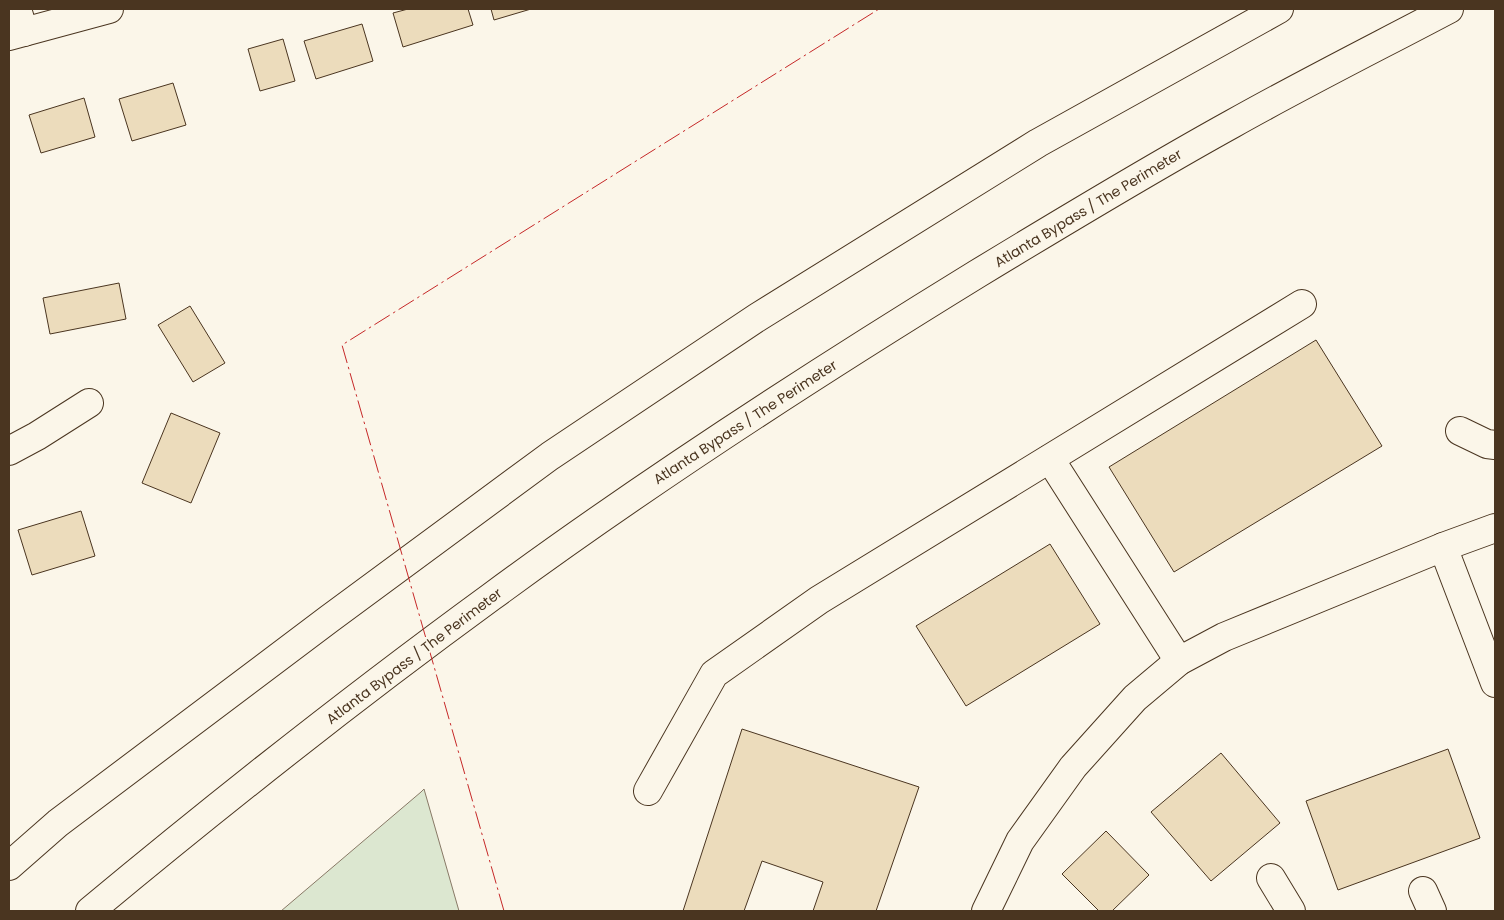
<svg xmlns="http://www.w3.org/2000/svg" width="1504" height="920" font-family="Poppins,sans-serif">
<rect width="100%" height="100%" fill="#fbf6e9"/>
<path fill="#dce7d0" stroke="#887966" d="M424 789 459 911H281L421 792Z"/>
<g fill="#ecdcbc" stroke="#4a3520">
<path d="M408 9H468L473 25 403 47 393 13Z"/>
<path d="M491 9H531L494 20Z"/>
<path d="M362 24 373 61 316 79 304 41Z"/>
<path d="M283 39 295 81 260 91 248 49Z"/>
<path d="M173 83 186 125 132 141 119 99Z"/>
<path d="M84 98 95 137 41 153 29 115Z"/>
<path d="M119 283 126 319 50 334 43 298Z"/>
<path d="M190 306 225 363 193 382 158 325Z"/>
<path d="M1316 340 1382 446 1174 572 1109 467Z"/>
<path d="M171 413 220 433 191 503 142 483Z"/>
<path d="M81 511 95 556 32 575 18 530Z"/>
<path d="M1050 544 1100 624 966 706 916 626Z"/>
<path d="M742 729 919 787 876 911H813L823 882 762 861 744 911H683Z"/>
<path d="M1448 749 1480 838 1338 890 1306 801Z"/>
<path d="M1221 753 1280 823 1211 881 1151 812Z"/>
<path d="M1106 831 1149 875 1112 911H1099L1062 874Z"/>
</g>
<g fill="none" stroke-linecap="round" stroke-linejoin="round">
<g stroke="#4a3520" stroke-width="30">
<g id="minor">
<path d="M17 9 24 32"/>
<path d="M9 36 109 9"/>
<path d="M1460 431 1487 444 1495 445"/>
<path d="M9 451 37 436 89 403"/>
<path d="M1050 459 1179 661"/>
<path d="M1443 547 1495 683"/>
<path d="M648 791 714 674 819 600 1302 304"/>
<path d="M1271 878 1291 911"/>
<path d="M1423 891 1432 911"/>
<path d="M986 911 1020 841 1073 767 1135 698 1179 661 1224 637 1443 547 1495 528"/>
</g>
</g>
<g stroke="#4a3520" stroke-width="30">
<g id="highway">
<path d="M9 866 58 823 329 619 550 456 758 317 1038 143 1279 9"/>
<path d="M90 911C220 803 354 697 491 597 647 482 811 376 977 274 1061 223 1145 172 1232 124 1303 84 1377 47 1449 9"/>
</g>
</g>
<use href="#minor" stroke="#fbf6e9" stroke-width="28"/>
<use href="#highway" stroke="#fbf6e9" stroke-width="28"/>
<path stroke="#c62828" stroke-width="1" stroke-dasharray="18 4 2.5 4" stroke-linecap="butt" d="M504 911 342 345 879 9"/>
</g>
<g text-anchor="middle" stroke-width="4" stroke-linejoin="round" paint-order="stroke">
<g font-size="14" fill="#4a3520" stroke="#fbf6e9">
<text transform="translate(1088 208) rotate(-31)" y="5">Atlanta Bypass / The Perimeter</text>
<text transform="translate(745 422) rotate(-33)" y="5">Atlanta Bypass / The Perimeter</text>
<text transform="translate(414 656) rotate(-37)" y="5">Atlanta Bypass / The Perimeter</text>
</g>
</g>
<rect width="1504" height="920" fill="none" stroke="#4a3520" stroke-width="20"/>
</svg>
